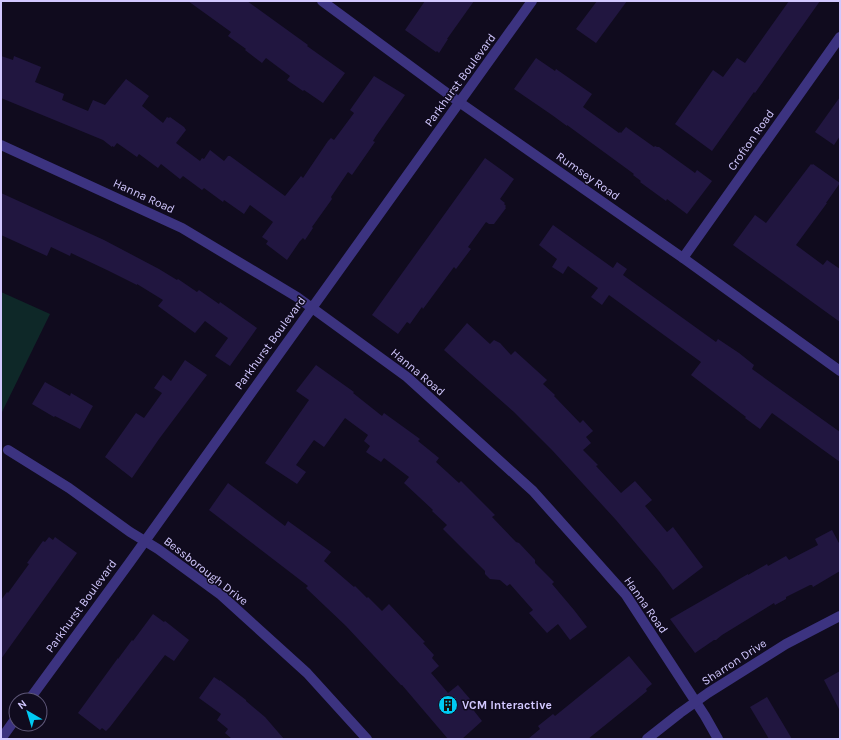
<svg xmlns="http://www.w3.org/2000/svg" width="841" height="740" font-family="Karla,sans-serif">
<rect width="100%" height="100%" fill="#100b1e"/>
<path fill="#0e2828" d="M1 292 50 314 1 414Z"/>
<g fill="#211640">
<path d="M188 1H247L308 45 307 46 345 73 323 103 304 90 303 91 287 80 290 76 266 58 262 63 245 50 246 49 228 36 231 32Z"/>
<path d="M425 1H474L447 39H448L439 53 437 51 436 52 405 30Z"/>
<path d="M597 1H627L596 43 576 29Z"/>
<path d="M789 1H820L755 93 754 92 712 151 675 124 713 70 723 77 737 58 745 63Z"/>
<path d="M1 56 13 60 14 56 41 67 35 82 64 94 62 100 88 111 93 100 105 105 126 79 149 96 142 106 163 123 167 117 169 118 170 117 184 127 186 130 176 143 200 161 202 158 204 159 210 150 224 161 228 156H230L285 196 301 176 303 178 328 141 331 138 334 140 354 113 350 110 374 76 405 95 376 136 373 141 375 142 352 175 348 172 331 197 332 199 312 227 313 228 305 240 303 238 300 241 287 260 266 244 268 241 262 237 273 222 250 205 244 214 224 200 223 202 204 188 202 190 183 176 180 179 161 164 158 168 139 154 137 157 117 143 114 147 112 146V147L103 140 1 98Z"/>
<path d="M536 58 555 71 556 69 592 94 583 107 619 133 620 132 621 133 626 127 654 147 655 146 657 147H659L695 173 697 170 712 181 687 214 667 199 666 201 640 182 641 181 633 175 634 174 567 125V126L552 115 514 89Z"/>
<path d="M840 97V136L834 145 815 132Z"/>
<path d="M485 158 514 179 500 199 505 203 504 204 506 206 505 207 506 208 494 224H489L486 222 468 247 471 249 456 269 454 267 423 309 422 307 410 324 407 322 398 334 372 315Z"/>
<path d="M811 164 812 165 813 164 840 183 826 203H827L796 245 823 265 827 260 840 269V322L733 245 755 215 766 223Z"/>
<path d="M1 193 104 240 159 269 177 280 178 279 197 292 199 290 219 304 220 302 257 328 230 366 215 356 228 338 205 321 195 333 158 306 163 300 137 284V285L109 271 71 253 70 256 51 247 47 256 1 235Z"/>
<path d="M553 225 613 268 617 262 627 269 623 275 716 342 718 339 739 353 754 365 752 369 840 432V462L772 413 760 429 745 418 746 417 691 375 701 362 609 295 602 305 591 297 598 288 568 266 563 274 552 267 557 259 539 245Z"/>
<path d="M467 323 490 344 494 340 500 343 511 355 515 351 547 380 543 384 555 395 554 396 580 423 583 420 593 431 586 437 591 443 583 450 598 465 596 466 621 493 635 481 652 500 645 506 667 532 673 527 703 567 673 590 659 571 616 520 552 450 514 412 444 350Z"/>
<path d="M185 360 207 375 159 439 132 478 105 457 136 413 144 418 162 393 154 388 163 375 171 381Z"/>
<path d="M316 365 354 392 353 393 382 416 384 413 420 439 418 441 439 458 436 462 459 483 461 481 495 515 492 517 516 542 519 543 535 560V563L554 582 552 584 574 610 587 627 570 640 558 624 547 633 529 613 533 610 510 584 507 586 500 580 490 579 485 574V571L443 529 447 525 432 511 433 510 404 483 409 477 384 458 381 462 366 452 370 446 364 441 368 435 345 418 324 447 314 440 296 465 306 472 297 484 265 463 309 400 296 391Z"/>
<path d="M45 382 70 396 71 393 93 406 80 429 55 416 54 417 32 404Z"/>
<path d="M228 483 285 526 288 521 331 552 324 561 354 587 355 586 367 598 368 597 382 611 389 604 425 642 423 643 434 655 432 658 439 666 431 673 448 693 458 685 470 699 467 702 482 721 462 739H448L402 685H401L346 626 306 588 308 586 209 510Z"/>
<path d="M832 530 840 545V571L813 587 812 585H810L786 597V599L775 605 774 603 722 635 716 640H714L695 653 670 619 748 574V575L767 564 768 566 786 556 789 560 818 545 815 539Z"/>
<path d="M49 537 53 540 55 537 77 553 1 659V600L7 592 8 593 29 564 27 563 43 541 45 542Z"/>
<path d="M153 614 164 622 165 621 189 640 174 661 165 655 110 727 106 731 102 728 100 730 78 713 118 658V659L132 640 133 641Z"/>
<path d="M629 656 652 684 646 689 647 691 635 701 588 739H528L540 729 538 726 553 714 555 716Z"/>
<path d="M840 671V711L824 680Z"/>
<path d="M214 677 220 681V680L246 700V701L265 717 284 739H232L225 733 228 729 217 720 221 714 199 698Z"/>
<path d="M767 697 792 739H769L750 707Z"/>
</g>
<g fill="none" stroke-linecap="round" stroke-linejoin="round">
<g stroke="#3c3380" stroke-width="10">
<path d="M322 1 459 102 683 258 840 371"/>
<path d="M1 145 182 228 297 297 407 377 533 491 626 595 705 716 718 739"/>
<path d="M683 258 840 37"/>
<path d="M8 450 69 488 130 532 158 549 221 595 307 673 367 739"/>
<path d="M29 700 130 562 532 1"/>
<path d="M1 739 16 718"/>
<path d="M647 739 680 713 708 693 786 644 840 616"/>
</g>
</g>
<defs>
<g id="building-disc" transform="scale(1)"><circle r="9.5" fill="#00caf3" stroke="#100b1e"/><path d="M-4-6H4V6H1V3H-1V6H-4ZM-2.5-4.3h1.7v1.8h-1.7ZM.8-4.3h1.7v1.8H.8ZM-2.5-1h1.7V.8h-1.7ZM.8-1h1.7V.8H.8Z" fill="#111"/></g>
</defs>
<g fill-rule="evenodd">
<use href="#building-disc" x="448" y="705"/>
</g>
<g text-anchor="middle" stroke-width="3" stroke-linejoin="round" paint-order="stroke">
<g font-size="12" fill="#d2c8ff" stroke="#100b1e">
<text transform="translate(460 80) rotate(-54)" y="4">Parkhurst Boulevard</text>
<text transform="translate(751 140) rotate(-55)" y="4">Crofton Road</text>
<text transform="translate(588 176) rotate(35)" y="4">Rumsey Road</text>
<text transform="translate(144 196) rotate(25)" y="4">Hanna Road</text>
<text transform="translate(270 343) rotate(-54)" y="4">Parkhurst Boulevard</text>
<text transform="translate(418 372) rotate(40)" y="4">Hanna Road</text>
<text transform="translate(206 571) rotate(38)" y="4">Bessborough Drive</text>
<text transform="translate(646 605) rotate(55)" y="4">Hanna Road</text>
<text transform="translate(81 606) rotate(-54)" y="4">Parkhurst Boulevard</text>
<text transform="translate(734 662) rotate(-33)" y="4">Sharron Drive</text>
</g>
<g font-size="12" font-weight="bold" fill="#d2c8ff" stroke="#100b1e" text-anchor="start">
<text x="462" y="709">VCM Interactive</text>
</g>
</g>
<rect width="841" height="740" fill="none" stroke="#d2c8ff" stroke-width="4"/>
<g transform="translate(28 712) rotate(322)"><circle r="19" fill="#100b1e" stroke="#5e5778"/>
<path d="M0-3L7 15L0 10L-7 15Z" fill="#00caf3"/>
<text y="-6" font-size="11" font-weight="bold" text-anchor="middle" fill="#d2c8ff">N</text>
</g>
</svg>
